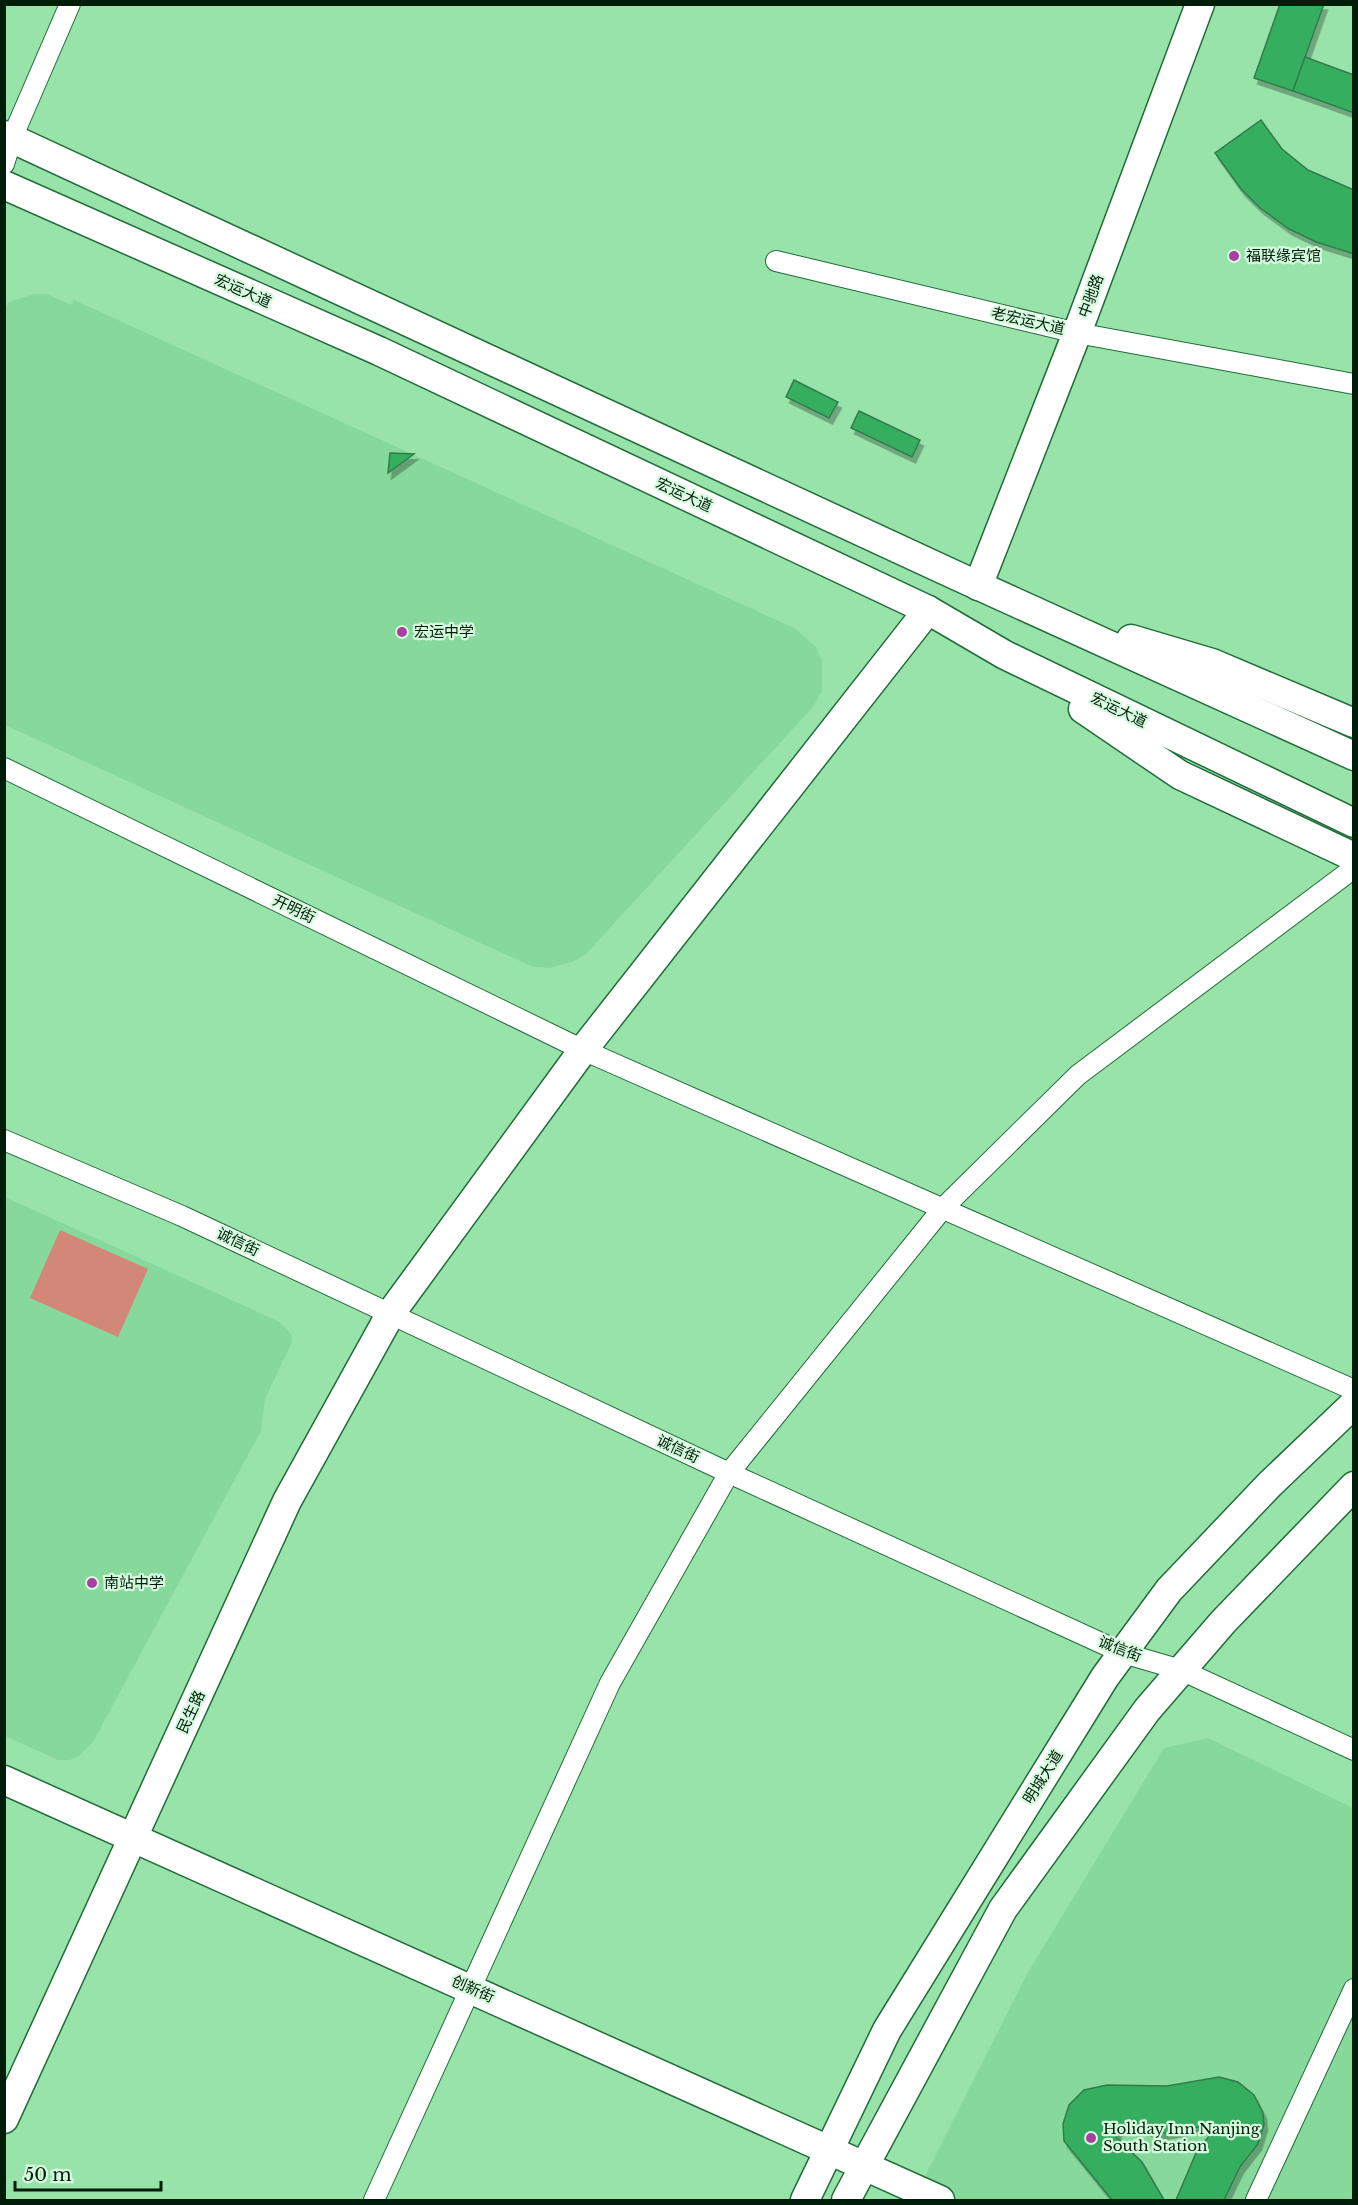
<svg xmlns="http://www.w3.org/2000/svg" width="1358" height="2205" font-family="'Libre Baskerville','Noto Sans SC',serif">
<defs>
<filter id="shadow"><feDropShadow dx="3.5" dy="6" stdDeviation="0" flood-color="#0004"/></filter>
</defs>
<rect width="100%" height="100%" fill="#98e3aa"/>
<g fill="#87d99b">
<path d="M34 294H47L71 305 74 300 794 628 815 646 822 660V691L812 708 586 954 572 962 550 968 533 967 5 725 4 310 9 302Z"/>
<path d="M5 1197 280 1322 291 1334 292 1342 265 1399 261 1431 93 1742 78 1757 69 1760H58L5 1736Z"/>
<path d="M1208 1738 1353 1808V2200H913L1027 1974 1164 1748Z"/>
</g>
<path fill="#d38779" d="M60 1230 148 1269 118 1337 30 1298Z"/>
<g fill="#34af5f" stroke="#337c49" stroke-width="1.5" filter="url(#shadow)">
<path d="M1280 4H1324L1293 91 1254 78Z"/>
<path d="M1305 57 1354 75V113L1293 91Z"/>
<path d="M1261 120 1282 149 1308 170 1354 190V254L1316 242 1289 229 1260 208 1241 189 1215 153Z"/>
<path d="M794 380 838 402 829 418 786 397Z"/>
<path d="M859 411 920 440 912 457 851 428Z"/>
<path d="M390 453 414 454 388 473Z"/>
<path d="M1219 2077 1238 2082 1254 2095 1263 2113 1264 2125 1258 2144 1240 2167 1224 2200H1176L1196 2153 1213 2131 1210 2125 1165 2133 1120 2125 1116 2137 1142 2162 1164 2200H1112L1064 2141 1063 2124 1069 2105 1084 2090 1107 2085 1167 2086Z"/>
</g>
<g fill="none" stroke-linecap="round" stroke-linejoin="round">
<g stroke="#216c3a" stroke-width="22">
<g id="street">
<path d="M4 164 12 138 70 4"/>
<path d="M776 261 1077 333 1354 384"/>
<path d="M4 768 583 1050 1354 1390"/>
<path d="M4 1140 182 1216 729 1473 1123 1653 1181 1670 1354 1750"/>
<path d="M374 2200 610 1683 729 1473 943 1208 1078 1075 1354 868"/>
<path d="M1256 2200 1354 1989"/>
</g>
</g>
<g stroke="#216c3a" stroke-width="31">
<g id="secondary">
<path d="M4 135 955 575 1354 756"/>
<path d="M4 185 379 351 928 610 1005 655 1354 823"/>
<path d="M978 586 1077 333 1200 4"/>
<path d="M1131 639 1212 663 1354 723"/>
<path d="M1083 709 1180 775 1354 857"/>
<path d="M4 1780 940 2200"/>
<path d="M4 2119 287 1501 391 1313 583 1050 928 610"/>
<path d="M805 2200 887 2030 1105 1677 1169 1590 1270 1484 1354 1404"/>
<path d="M846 2200 1003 1909 1147 1710 1223 1622 1354 1486"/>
</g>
</g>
<use href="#street" stroke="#fff" stroke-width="20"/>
<use href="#secondary" stroke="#fff" stroke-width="28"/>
</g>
<g fill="#a83fa1" stroke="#d6fadd" stroke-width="2">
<circle cx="1234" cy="256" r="6"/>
<circle cx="402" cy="632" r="6"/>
<circle cx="92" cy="1583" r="6"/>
<circle cx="1091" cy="2138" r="6"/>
</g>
<g text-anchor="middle" stroke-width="4.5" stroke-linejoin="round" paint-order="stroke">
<g font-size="15" fill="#001d09" stroke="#d6fadd" text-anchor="start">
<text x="1246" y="261">福联缘宾馆</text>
<text x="414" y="637">宏运中学</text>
<text x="104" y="1588">南站中学</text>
<text x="1103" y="2134">Holiday Inn Nanjing<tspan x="1103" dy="17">South Station</tspan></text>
</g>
<g font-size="15" fill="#001d09" stroke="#d6fadd">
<text transform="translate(243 291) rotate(24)" y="5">宏运大道</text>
<text transform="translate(1091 296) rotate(-70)" y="5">中驰路</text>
<text transform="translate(1028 321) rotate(13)" y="5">老宏运大道</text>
<text transform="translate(684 495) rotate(25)" y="5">宏运大道</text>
<text transform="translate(1119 710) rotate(26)" y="5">宏运大道</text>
<text transform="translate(294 909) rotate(26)" y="5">开明街</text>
<text transform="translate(238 1242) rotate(25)" y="5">诚信街</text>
<text transform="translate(678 1449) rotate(25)" y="5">诚信街</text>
<text transform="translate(1120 1649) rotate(21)" y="5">诚信街</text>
<text transform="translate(191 1712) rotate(-65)" y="5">民生路</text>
<text transform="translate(1043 1777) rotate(-58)" y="5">明城大道</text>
<text transform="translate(473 1989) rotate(24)" y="5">创新街</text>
</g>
</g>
<rect width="1358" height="2205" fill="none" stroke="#001d09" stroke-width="12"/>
<path d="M15 2181v9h146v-9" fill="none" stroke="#001d09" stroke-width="3"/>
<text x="24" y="2181" font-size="18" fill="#001d09" stroke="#d6fadd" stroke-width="4.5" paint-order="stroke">50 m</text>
</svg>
